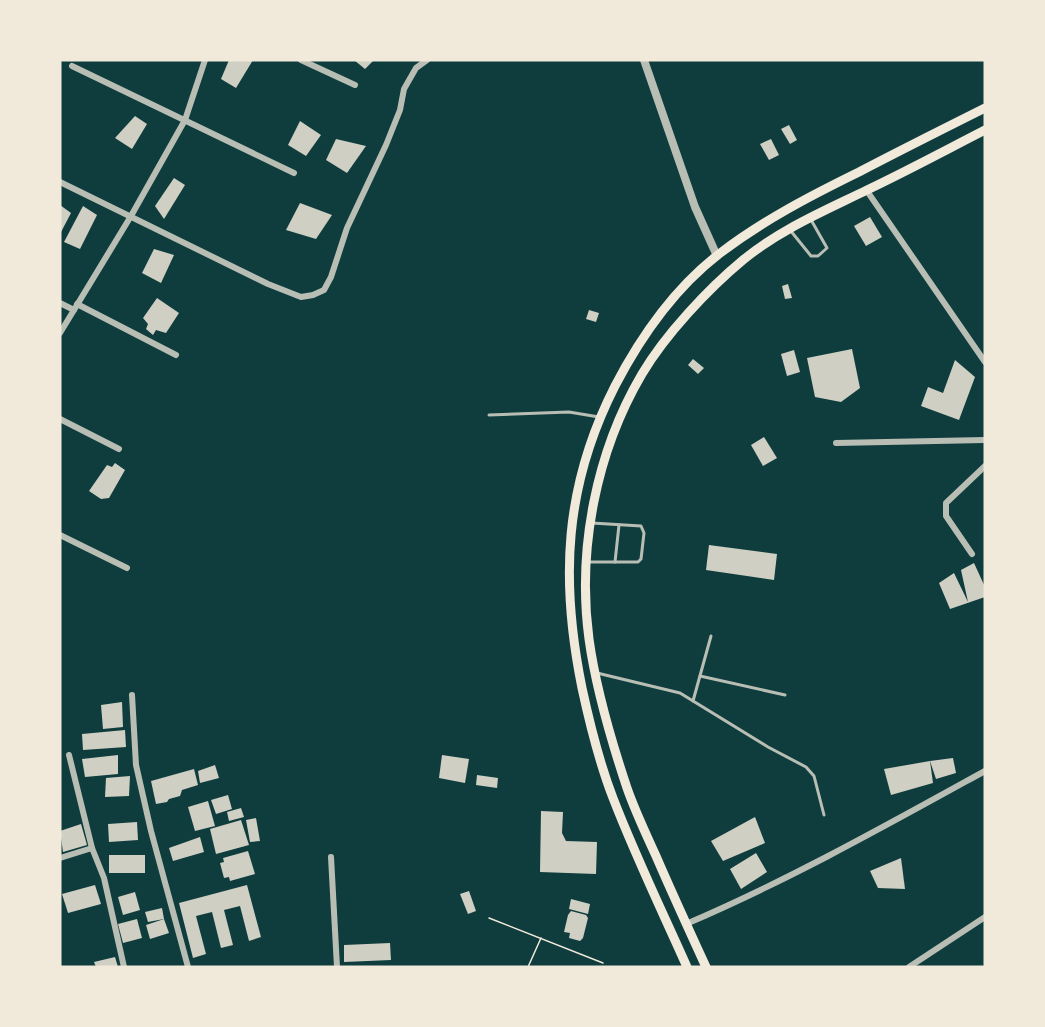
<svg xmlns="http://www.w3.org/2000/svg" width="1045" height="1027" font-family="Overpass,sans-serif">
<rect width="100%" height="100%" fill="#0f3d3e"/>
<g fill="#cfcfc3">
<path d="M229 60H253L236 88 221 79Z"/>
<path d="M354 60H374L365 69Z"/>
<path d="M135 116 147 124 132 149 115 138Z"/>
<path d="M300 121 321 135 306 156 288 145Z"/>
<path d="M789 125 797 140 790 144 781 129Z"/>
<path d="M336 139 366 146 347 173 326 160Z"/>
<path d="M771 139 779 155 769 160 760 144Z"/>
<path d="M174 178 185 185 164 219 155 206Z"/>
<path d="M300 203 332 215 316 239 286 230Z"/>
<path d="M60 205 71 213 60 234Z"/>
<path d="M83 206 97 215 80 249 64 242Z"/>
<path d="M870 217 882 237 866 246 854 226Z"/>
<path d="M154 249 174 255 161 283 142 273Z"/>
<path d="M788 284 792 298 785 299 782 286Z"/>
<path d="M157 298 179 313 166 333 156 330 153 335 146 329 148 324 143 318Z"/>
<path d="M589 310 599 313 596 322 586 319Z"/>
<path d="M852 349 860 388 841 402 815 397 807 358Z"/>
<path d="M794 350 800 372 787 376 781 354Z"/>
<path d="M693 359 704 368 698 374 688 365Z"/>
<path d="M955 360 975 377 959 420 921 406 928 387 943 393Z"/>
<path d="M764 437 777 458 763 466 751 445Z"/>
<path d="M115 463 125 470 109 498 101 499 89 491 107 465 112 467Z"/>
<path d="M709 545 777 554 774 580 706 570Z"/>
<path d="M974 563 985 587V597L950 609 939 583 954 573 968 602 961 570Z"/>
<path d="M122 702 123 727 103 729 101 705Z"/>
<path d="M125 730 126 747 83 750 82 734Z"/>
<path d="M118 755V774L85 777 82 759Z"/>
<path d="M442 755 469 759 465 783 439 778Z"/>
<path d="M953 758 956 773 936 779 930 761Z"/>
<path d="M930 761 933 783 891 795 884 769Z"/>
<path d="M215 765 219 778 200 783 198 771Z"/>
<path d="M194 769 198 785 182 790 180 796 169 799 167 802 156 804 151 781Z"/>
<path d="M477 775 498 778 497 788 476 785Z"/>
<path d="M130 776 129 796 105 797 106 778Z"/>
<path d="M228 795 232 809 216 814 211 800Z"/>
<path d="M208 801 215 826 195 831 188 807Z"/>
<path d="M241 808 244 817 229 821 227 812Z"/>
<path d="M541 811 563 812 562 833 566 841 597 842 596 874 540 872Z"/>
<path d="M755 817 765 843 723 861 711 841Z"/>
<path d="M256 818 260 841 250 842 246 820Z"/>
<path d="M241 820 249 845 216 854 210 829Z"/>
<path d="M137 822 138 840 109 842 108 824Z"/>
<path d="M81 824 87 845 63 852 60 831Z"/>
<path d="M200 837 204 852 173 861 169 848Z"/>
<path d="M248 851 255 874 230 881 229 877 224 878 220 863 224 862 223 858Z"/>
<path d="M756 853 767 872 741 889 730 869Z"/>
<rect x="109" y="855" width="36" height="18"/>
<path d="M901 858 905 889 878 888 870 871Z"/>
<path d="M95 885 101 904 68 913 62 894Z"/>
<path d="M247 885 261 937 249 941 240 906 224 910 233 945 221 948 212 912 196 916 206 954 193 958 179 903Z"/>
<path d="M469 891 476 911 468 914 460 894Z"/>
<path d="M135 892 140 910 123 915 118 897Z"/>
<path d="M571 899 590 904 588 914 569 909Z"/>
<path d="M162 908 164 919 148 922 145 912Z"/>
<path d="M571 911 586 915 588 918 583 938 580 941 569 938 570 933 564 932 568 915Z"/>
<path d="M137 919 142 938 123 943 118 924Z"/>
<path d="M164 919 169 933 150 939 146 925Z"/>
<path d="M390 943 391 960 344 962V945Z"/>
<path d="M115 957 118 967H96L94 962Z"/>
</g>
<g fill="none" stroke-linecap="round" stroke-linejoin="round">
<g stroke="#f1e9da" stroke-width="1.5">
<path d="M489 918 603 963"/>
<path d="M528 967 541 938"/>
</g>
<g stroke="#b8beb3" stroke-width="3">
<path d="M790 230 811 256H818L827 248 810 218"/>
<path d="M489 415 569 412 599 417"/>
<path d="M588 562H638L641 559 644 533 641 526 592 523"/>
<path d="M615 562 619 525"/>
<path d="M597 673 680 693 768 747 806 767 814 776 824 815"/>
<path d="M700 676 785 695"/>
<path d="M693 701 711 636"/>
</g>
<g stroke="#b8beb3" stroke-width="6">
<path d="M301 60 355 85"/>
<path d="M72 66 294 173"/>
<path d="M60 182 268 284 301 297 313 295 324 290 331 277 347 228 386 145 400 110 404 89 416 68 427 60"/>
<path d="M867 191 985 362"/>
<path d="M60 303 74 310"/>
<path d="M77 304 176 355"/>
<path d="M60 333 131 216 185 120 205 60"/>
<path d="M60 419 119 449"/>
<path d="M836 443 985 440"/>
<path d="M60 535 127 568"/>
<path d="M972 554 946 516V503L985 466"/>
<path d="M132 695 136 765 151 831 188 967"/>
<path d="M69 755 92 848 104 878 124 967"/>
<path d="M331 857 337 967"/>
<path d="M60 858 92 848"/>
<path d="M686 924C789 880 887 825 985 771"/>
<path d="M909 967 985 917"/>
</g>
<path stroke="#b8beb3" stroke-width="8" d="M644 60 695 207 717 256"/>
<g stroke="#f1e9da" stroke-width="9">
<path d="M687 967C662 911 635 855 613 798 599 762 590 725 582 688 560 580 564 486 615 386 640 338 675 288 719 254 762 221 810 196 859 172 901 150 943 129 985 108"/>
<path d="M706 967C689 930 672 893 656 856 646 834 635 811 627 788 611 740 596 690 589 639 577 550 596 452 642 374 665 335 708 289 743 260 781 229 824 211 867 190 907 171 946 150 985 130"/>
</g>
</g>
<rect width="1045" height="1027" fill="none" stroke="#f1e9da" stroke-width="123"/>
</svg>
